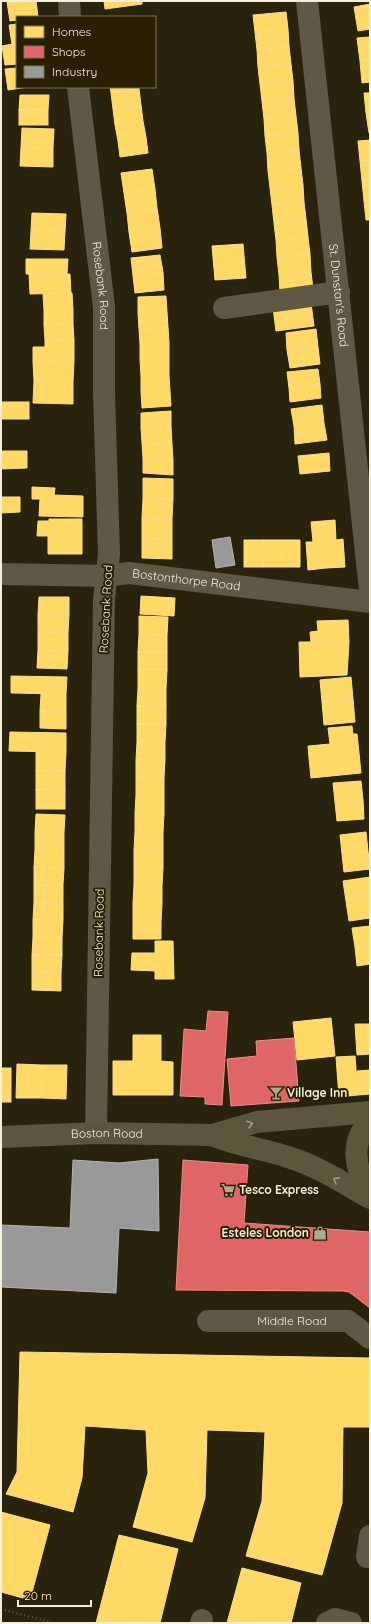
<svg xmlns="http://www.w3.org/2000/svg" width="371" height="1624" font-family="Quicksand,sans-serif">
<rect width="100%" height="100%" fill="#29220c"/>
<g fill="#ffd966" stroke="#fcdf88">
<path d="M36 1 38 17H17V20L10 21 7 2Z"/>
<path d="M104 1H142V4L105 9Z"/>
<path d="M370 4V29L358 31 354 7Z"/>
<path d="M286 12 288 29 255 32 253 15Z"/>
<path d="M17 24V44H12L9 25Z"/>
<path d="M288 29 289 46 257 50 255 32Z"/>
<path d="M370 37V60L360 61 357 38Z"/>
<path d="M12 44H17V64L5 65 2 46Z"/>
<path d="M289 46 291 64 258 67 257 50Z"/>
<path d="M370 60V82L362 83 360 61Z"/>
<path d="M291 64 293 81 260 84 258 67Z"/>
<path d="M17 68V87H28L8 90 5 69Z"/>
<path d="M293 81 294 98 262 101 260 84Z"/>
<path d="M110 87H139V89L111 93Z"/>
<path d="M139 89 141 105 113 109 111 93Z"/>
<path d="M364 93H370V113H366Z"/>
<path d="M20 95H49L48 110H19Z"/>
<path d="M294 98 296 116 264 119 262 101Z"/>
<path d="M141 105 143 121 115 125 113 109Z"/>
<rect x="19" y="110" width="29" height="15"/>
<path d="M366 113H370V132L369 133Z"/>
<path d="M296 116 298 133 265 136 264 119Z"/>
<path d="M143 121 146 137 118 141 115 125Z"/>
<path d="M22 128 54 129 53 148 21 147Z"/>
<path d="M298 133 299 150 267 153 265 136Z"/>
<path d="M146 137 148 153 120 157 118 141Z"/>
<path d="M370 140V160L360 161 358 141Z"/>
<path d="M21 147 53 148V167L20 166Z"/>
<path d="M299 150 301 168 268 171 267 153Z"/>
<path d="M370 160V180L362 181 360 161Z"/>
<path d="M301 168 303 185 270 188 268 171Z"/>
<path d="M152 169 155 189 124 193 121 173Z"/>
<path d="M370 180V200L364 201 362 181Z"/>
<path d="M303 185 304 202 272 205 270 188Z"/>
<path d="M155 189 157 208 127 213 124 193Z"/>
<path d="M370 200V220H366L364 201Z"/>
<path d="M304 202 306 219 274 223 272 205Z"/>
<path d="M157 208 160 228 129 232 127 213Z"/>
<path d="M32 213 66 214 65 232 31 231Z"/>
<path d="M306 219 308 237 276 240 274 223Z"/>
<path d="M160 228 162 248 132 252 129 232Z"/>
<path d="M31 231 65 232 64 250 30 249Z"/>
<path d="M308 237 310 254 277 257 276 240Z"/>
<path d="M243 244 246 278 215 280 212 246Z"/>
<path d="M310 254 311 272 279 275 277 257Z"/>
<path d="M160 255 163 272 133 276 131 258Z"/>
<path d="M26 259H68L67 274H26Z"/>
<path d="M163 272 164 290 135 293 133 276Z"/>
<path d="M311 272 313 289 280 292 279 275Z"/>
<path d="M29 274H70L71 293 30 294Z"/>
<path d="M72 293 73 309 44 310 43 294Z"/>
<path d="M166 296 167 312 138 313V297Z"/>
<path d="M311 303 314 326 276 331 273 308Z"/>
<path d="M73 309V324L44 325V310Z"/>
<path d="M167 312 168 327 139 329 138 313Z"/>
<path d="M73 324 74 340 45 341 44 325Z"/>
<path d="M168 327 169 343 140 344 139 329Z"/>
<path d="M316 329 318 347 287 350 286 333Z"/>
<path d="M74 340V360L33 362V347H45V341Z"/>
<path d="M169 343V359L140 360V344Z"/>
<path d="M318 347 320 364 290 368 287 350Z"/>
<path d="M169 359V375L141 376 140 360Z"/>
<path d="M74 360 73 382 34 381 33 362Z"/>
<path d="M318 369 320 384 289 388 287 372Z"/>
<path d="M169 375 170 391 141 392V376Z"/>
<path d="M34 381 73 382V404L33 403Z"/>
<path d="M320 384 321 398 290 402 289 388Z"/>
<path d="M170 391 171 406 142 408 141 392Z"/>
<rect x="1" y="402" width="28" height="17"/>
<path d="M322 405 324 423 294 426 291 409Z"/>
<path d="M171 411V426L141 428V413Z"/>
<path d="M324 423 327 440 295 444 294 426Z"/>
<path d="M171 426 172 444 142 443 141 428Z"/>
<path d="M142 443 172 444 173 460 143 458Z"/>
<path d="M1 451H27V468L1 469Z"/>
<path d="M329 453 330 471 300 474 298 456Z"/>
<path d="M143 458 173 460V475L143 473Z"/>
<path d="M143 478 173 479V499H143Z"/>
<path d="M32 487 55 488 54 495 83 496V517L39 516 40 499H32Z"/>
<path d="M1 497H20V512L1 513Z"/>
<path d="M143 499H173L172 519 142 518Z"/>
<path d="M142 518 172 519V539L142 538Z"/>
<path d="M49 519H82V554H48V536H37L38 521H49Z"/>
<path d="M335 520 336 540 343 539 345 567 326 568 323 521Z"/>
<path d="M323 521 326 568 308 570 306 542H313L311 522Z"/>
<path d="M142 538 172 539V559L142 558Z"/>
<rect x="244" y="540" width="19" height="27"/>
<path d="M263 540H282L281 567H263Z"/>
<path d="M282 540H300V567H281Z"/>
<path d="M141 596 175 598 174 616 140 614Z"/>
<path d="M39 597H69V615L38 614Z"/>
<path d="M38 614 69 615 68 633 38 632Z"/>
<path d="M139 616 168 617 167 635 139 634Z"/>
<path d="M348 620 349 642H311L310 632 318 631 317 621Z"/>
<path d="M38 632 68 633V651L38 650Z"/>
<path d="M139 634 167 635V652H138Z"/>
<path d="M299 642H349L347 675 300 677Z"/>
<path d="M38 650 68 651 67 669 37 668Z"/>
<rect x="138" y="652" width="29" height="18"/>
<path d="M138 670H167L166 688H138Z"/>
<path d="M11 676 67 677 66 694 11 693Z"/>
<path d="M351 677 353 699 322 702 320 680Z"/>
<path d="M138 688H166V706H137Z"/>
<path d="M41 694H66V711H40Z"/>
<path d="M353 699 355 722 324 725 322 702Z"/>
<rect x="137" y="706" width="29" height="18"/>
<path d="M40 711H66V729L40 728Z"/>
<path d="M137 724H166L165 742H137Z"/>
<path d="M352 726 353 734H357L359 753 309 758 308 746 330 744 328 728Z"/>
<path d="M10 732 66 733V752L9 751Z"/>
<path d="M137 742H165V760H136Z"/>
<path d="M36 751 66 752 65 771H36Z"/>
<path d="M359 753 361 773 311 778 309 758Z"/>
<path d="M136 760H165L164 778H136Z"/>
<rect x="36" y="771" width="29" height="19"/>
<path d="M136 778H164V796L136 795Z"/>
<path d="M361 781 363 800 335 802 333 783Z"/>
<rect x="36" y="790" width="29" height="19"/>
<path d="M136 795 164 796V814L135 813Z"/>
<path d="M363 800 364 819 337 821 335 802Z"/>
<path d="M135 813 164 814 163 832H135Z"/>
<path d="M36 814 65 815 64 832H35Z"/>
<path d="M35 832H64V850L35 849Z"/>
<path d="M135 832H163V850H134Z"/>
<path d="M366 832 368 851 342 854 340 835Z"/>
<path d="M35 849 64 850V868L34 867Z"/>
<path d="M134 850H163V868L134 867Z"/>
<path d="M368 851 370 869 344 872 342 854Z"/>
<path d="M34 867 64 868 63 885H34Z"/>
<path d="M134 867 163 868 162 886 134 885Z"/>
<path d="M370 877V897L346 901 343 881Z"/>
<path d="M34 885H63V903L34 902Z"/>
<path d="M134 885 162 886V904L133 903Z"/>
<path d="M370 897V918L349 921 346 901Z"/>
<path d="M34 902 63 903V920H33Z"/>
<path d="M133 903 162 904 161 922 133 921Z"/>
<path d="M33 920H63L62 938 33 937Z"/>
<path d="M133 921 161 922V939H133Z"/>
<path d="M370 926V945L355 947 352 928Z"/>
<path d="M33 937 62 938V955H32Z"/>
<path d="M155 941H173L174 979H155V971L131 970 132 953H155Z"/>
<path d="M370 945V964L357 966 355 947Z"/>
<path d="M32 955H62L61 973 32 972Z"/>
<path d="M32 972 61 973V991L32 990Z"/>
<path d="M331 1018 335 1056 297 1060 293 1022Z"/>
<path d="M355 1024H370V1054L357 1055Z"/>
<path d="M133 1035H161V1061L173 1062V1095H113V1061H133Z"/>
<path d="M355 1056 358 1095 339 1097 336 1057Z"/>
<path d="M17 1064 42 1065 41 1098H16Z"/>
<path d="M42 1065H67L66 1099 41 1098Z"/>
<rect x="1" y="1068" width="10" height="34"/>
<path d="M370 1070V1094L358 1095 357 1071Z"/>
<path d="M20 1352 370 1358V1427H343L342 1503 322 1575 246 1556 262 1501 265 1432 207 1430 205 1498 192 1542 133 1527 148 1473 146 1430 85 1426 82 1478 73 1512 6 1494 17 1472Z"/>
<path d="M1 1512 50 1525 30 1600 1 1592Z"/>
<path d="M119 1535 178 1549 160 1623H96Z"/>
<path d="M242 1568 301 1583 291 1623H227Z"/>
</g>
<g fill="#e06666" stroke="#e78f88">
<path d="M208 1011 228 1012 222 1105 205 1104V1097L180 1096 184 1029 206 1031Z"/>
<path d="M294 1038 299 1101 231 1106 227 1059 257 1056 256 1041Z"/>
<path d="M183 1160 248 1165 244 1223 370 1232V1308L349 1292 343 1291 176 1290Z"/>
</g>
<g fill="#999" stroke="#b5b2ac">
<path d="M230 537 235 565 216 568 212 540Z"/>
<path d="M158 1159 159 1231 119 1228 116 1293 1 1287V1225L70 1228 73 1160 119 1163Z"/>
</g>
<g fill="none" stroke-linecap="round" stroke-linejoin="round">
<path stroke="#5e5848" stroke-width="2.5" stroke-dasharray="1 3" stroke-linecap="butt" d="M1 1609 54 1623"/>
<g stroke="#5f5844" stroke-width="22">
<path d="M69 1 70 17"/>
<path id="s1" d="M307 1 370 590"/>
<path id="s2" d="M78 87 104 307V393L109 554 104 599 96 1133"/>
<path d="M224 308 339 292"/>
<path id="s3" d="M1 574 106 576 129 573 370 602"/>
<path id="s4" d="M208 1321H348L370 1338"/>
<path d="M367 1557 370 1536"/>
<path d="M201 1623 202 1620"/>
<path d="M327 1623 335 1619 351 1623"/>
</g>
<g stroke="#5d553c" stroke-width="22">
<path d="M370 1121C350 1141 354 1170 370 1191"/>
<path d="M212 1135C237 1146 265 1149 291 1158 319 1167 345 1184 370 1198"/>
<path id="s5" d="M1 1137 96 1133 212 1135 257 1122 370 1112"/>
</g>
</g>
<defs><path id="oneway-chevron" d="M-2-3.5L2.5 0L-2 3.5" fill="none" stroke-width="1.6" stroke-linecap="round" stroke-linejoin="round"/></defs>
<g stroke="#a29a83">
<use href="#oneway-chevron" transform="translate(250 1124) rotate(-16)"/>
<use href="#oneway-chevron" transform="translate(336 1180) rotate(-151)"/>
</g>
<defs>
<g id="bar-bare" transform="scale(1.08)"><path d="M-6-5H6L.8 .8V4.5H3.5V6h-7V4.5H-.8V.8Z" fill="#aea791" stroke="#291f02" stroke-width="2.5" paint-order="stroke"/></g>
<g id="supermarket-bare" transform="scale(1.08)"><path d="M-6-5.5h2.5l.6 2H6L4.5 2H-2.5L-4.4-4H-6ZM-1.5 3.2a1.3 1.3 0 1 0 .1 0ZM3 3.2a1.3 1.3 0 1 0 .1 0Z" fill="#aea791" stroke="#291f02" stroke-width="2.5" paint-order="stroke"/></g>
<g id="shop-bare" transform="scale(1.08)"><path d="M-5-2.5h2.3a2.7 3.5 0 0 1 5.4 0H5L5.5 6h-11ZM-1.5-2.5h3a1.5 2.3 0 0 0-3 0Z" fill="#aea791" stroke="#291f02" stroke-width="2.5" paint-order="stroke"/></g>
</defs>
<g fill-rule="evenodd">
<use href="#bar-bare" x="276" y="1093"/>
<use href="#supermarket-bare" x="228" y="1190"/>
<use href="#shop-bare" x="320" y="1233"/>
</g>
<g text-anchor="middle" stroke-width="4" stroke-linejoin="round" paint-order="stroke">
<g font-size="12" fill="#f6eed9" stroke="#291f02">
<text dy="4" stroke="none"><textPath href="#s2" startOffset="200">Rosebank Road</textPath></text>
<text dy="4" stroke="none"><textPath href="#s1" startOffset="296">St. Dunstan's Road</textPath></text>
<text dy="4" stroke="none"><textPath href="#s3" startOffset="186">Bostonthorpe Road</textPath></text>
<text transform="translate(106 609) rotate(-87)" y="4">Rosebank Road</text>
<text transform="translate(99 933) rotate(-89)" y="4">Rosebank Road</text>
<text dy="4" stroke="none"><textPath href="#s5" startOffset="106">Boston Road</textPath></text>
<text dy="4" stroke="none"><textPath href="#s4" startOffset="84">Middle Road</textPath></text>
</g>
<g font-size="12" font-weight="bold" fill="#f6eed9" stroke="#291f02" text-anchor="start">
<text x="287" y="1097">Village Inn</text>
<text x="239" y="1194">Tesco Express</text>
<text x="309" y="1237" text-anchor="end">Esteles London</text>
</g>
</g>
<rect width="371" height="1624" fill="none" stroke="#f6eed9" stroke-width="4"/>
<rect x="16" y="16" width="140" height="72" fill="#291f02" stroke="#7b7258"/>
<rect x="24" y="26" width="20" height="12" fill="#ffd966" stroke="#7b7258"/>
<text x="52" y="36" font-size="12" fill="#f6eed9">Homes</text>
<rect x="24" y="46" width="20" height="12" fill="#e06666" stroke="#7b7258"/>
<text x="52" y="56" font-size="12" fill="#f6eed9">Shops</text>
<rect x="24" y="66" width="20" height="12" fill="#999999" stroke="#7b7258"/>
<text x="52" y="76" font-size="12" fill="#f6eed9">Industry</text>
<path d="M18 1600v6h73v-6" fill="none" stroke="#f6eed9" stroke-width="2"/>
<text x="24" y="1600" font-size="12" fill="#f6eed9" stroke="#291f02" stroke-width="3" paint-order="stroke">20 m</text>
</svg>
